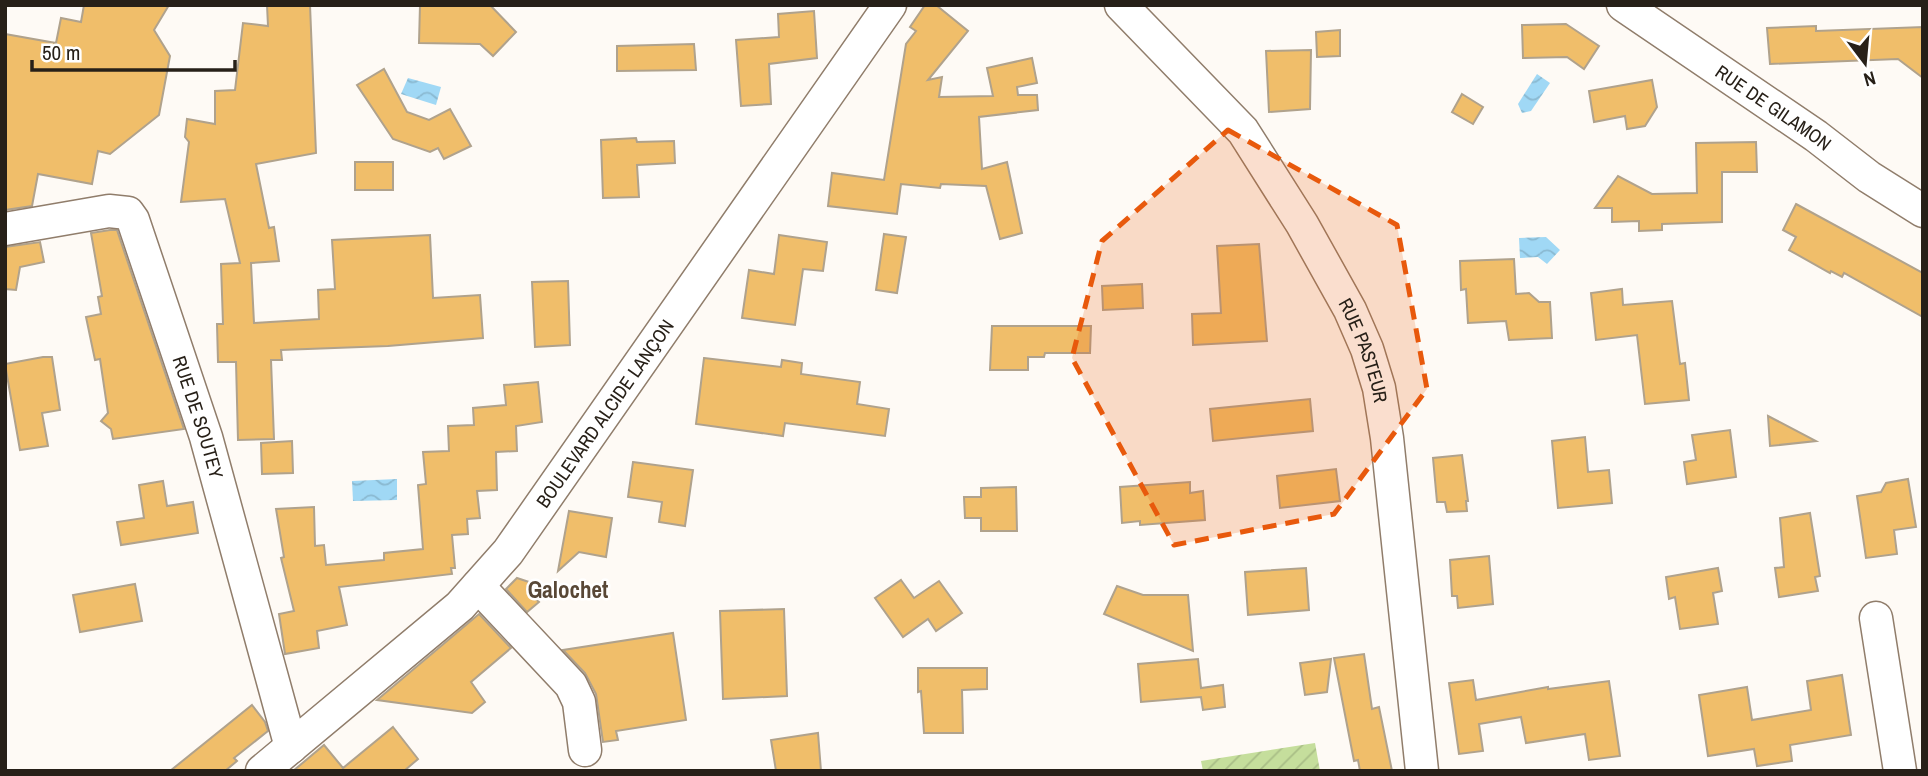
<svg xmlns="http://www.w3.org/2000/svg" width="1928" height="776" font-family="'Archivo Narrow',sans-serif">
<defs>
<pattern id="garden-furrows" width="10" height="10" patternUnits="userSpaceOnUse" patternTransform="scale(1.75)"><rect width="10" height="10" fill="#c5de9c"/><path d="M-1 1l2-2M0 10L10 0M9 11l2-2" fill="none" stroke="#a9be86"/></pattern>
<pattern id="water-waves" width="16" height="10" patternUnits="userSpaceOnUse" patternTransform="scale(1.75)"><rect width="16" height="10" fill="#a0d8f5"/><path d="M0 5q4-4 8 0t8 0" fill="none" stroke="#8ab9d1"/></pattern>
</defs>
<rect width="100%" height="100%" fill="#fefaf5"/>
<path fill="url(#garden-furrows)" d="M1315 743 1320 771H1203L1201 761Z"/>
<g fill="url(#water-waves)">
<path d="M1537 74 1550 83 1531 111 1522 113 1518 104Z"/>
<path d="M408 78 441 87 436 105 401 94Z"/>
<path d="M1546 237 1560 250 1547 264 1538 257 1520 258 1519 238Z"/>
<path d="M397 479V500L353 501 352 481Z"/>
</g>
<g fill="#f0be6a" stroke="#b0a28c" stroke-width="2">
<path d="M84 5H169L154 30 170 56 159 115 110 154 98 151 92 184 38 174 32 206 5 210V34L56 43 61 18 81 22Z"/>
<path d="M267 5H310L316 153 256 164 269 228 274 227 279 261 251 263 254 323 319 319 318 290 335 289 332 240 430 235 433 298 480 295 483 338 388 346 281 350 282 360H271L274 439 238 440 236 362H218L217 324H223L221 264 240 263 225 199 181 202 189 142 185 137 187 119 215 124V91L235 90 243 23 268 26Z"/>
<path d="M420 5H490L516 32 493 56 480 44 419 43Z"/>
<path d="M925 5H936L968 31 928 80 942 77 939 97 993 96 987 68 1032 58 1037 83 1017 87 1018 95H1037L1038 110 979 117 982 169 1007 162 1022 233 1000 239 986 186 941 184 940 188 901 184 897 214 828 206 832 173 884 180 906 44 916 31 910 27Z"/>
<path d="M814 11 817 58 769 64 771 104 741 106 736 40 779 37 778 14Z"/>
<path d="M1566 24 1599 46 1584 69 1567 57 1523 58 1522 25Z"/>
<path d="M1816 26V31L1923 27V78L1898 59 1770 64 1767 28Z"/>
<path d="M1340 30V56L1317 57 1316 32Z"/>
<path d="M694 44 696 70 617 71V46Z"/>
<path d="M1311 50 1310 109 1269 112 1266 51Z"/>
<path d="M384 69 407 112 429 120 450 109 471 146 444 159 438 148 430 152 393 139 357 85Z"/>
<path d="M1652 80 1657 107 1645 126 1627 129 1625 116 1594 122 1589 91Z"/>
<path d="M1462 94 1483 107 1473 124 1452 112Z"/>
<path d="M636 138 637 142 674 141 675 163 637 165 639 197 603 198 601 140Z"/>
<path d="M1756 142 1757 172H1722V222L1662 224V230L1639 231V221L1612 222V208H1595L1618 176 1652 194 1697 193 1696 143Z"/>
<rect x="355" y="162" width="38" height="28"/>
<path d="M1796 204 1923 273V317L1844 273 1842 277 1831 271 1830 273 1789 250 1796 237 1783 230Z"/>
<path d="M110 230H117L184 429 113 439 111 429 101 421 108 413 100 359 95 360 86 317 101 314 98 297 102 296 91 233Z"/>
<path d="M884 234 906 237 897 293 876 290Z"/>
<path d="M779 235 827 242 823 271 803 269 795 325 742 318 749 270 774 274Z"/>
<path d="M40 242 44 262 20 267 16 290 5 289V247Z"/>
<path d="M1259 244 1267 341 1193 345 1192 314 1221 313 1217 246Z"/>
<path d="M1514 259 1516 294 1529 293 1539 302H1550L1552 338 1509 340 1506 321 1468 323 1466 289 1461 290 1460 261Z"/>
<path d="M568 281 570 345 535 347 532 282Z"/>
<path d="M1142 284 1143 308 1103 310 1102 286Z"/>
<path d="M1622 289 1623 305 1672 301 1680 364 1685 363 1689 400 1645 404 1637 335 1596 340 1591 293Z"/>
<path d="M992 326H1091L1090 353H1045L1044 357H1028V370H990Z"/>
<path d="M43 357H52L60 410 42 413 48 446 20 450 5 364Z"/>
<path d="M704 358 781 367 782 360 802 363 801 374 860 382 857 404 889 409 885 436 785 423 783 436 696 424Z"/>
<path d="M538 382 542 422 516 426 517 451 496 452 497 490 477 491 480 518 467 519 468 534 452 535 455 568H451L452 574 339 587 347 625 317 631 319 648 285 654 279 614 294 611 281 558 284 557 276 509 314 507 315 546 324 545 326 565 384 560V553L423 549 418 485 426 484 423 452 449 451 448 426 474 425 473 408 506 405 504 385Z"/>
<path d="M1310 399 1313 431 1213 441 1210 409Z"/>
<path d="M1768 416 1816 441 1770 446Z"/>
<path d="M1730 430 1736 477 1687 484 1684 462 1696 460 1692 435Z"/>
<path d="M1585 437 1588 472 1609 470 1612 503 1558 508 1552 441Z"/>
<path d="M292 441 293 473 262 474 261 443Z"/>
<path d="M1462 455 1468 501H1466L1467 511 1447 512 1445 502H1437L1433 458Z"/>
<path d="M633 462 693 470 685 526 659 522 662 502 628 497Z"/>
<path d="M1336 469 1340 501 1280 508 1277 476Z"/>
<path d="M1908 479 1916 527 1894 530 1897 554 1866 558 1857 496 1881 492 1886 483Z"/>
<path d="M163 481 167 506 193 502 198 533 121 545 117 522 144 518 139 485Z"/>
<path d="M1190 482V493L1203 491 1205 520 1140 525V521L1122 523 1120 487Z"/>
<path d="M1016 487 1017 531H981V518H965L964 497H981V488Z"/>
<path d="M569 511 612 518 606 557 579 552 558 571Z"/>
<path d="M1810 513 1820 576 1815 577 1818 591 1779 597 1775 568 1784 567 1780 518Z"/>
<path d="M1489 556 1493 604 1458 608 1457 596H1452L1450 560Z"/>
<path d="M1306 568 1309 610 1248 615 1245 572Z"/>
<path d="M1718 568 1722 591 1713 593 1718 624 1680 629 1675 597 1669 599 1666 577Z"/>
<path d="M517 578 541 586 532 595 539 602 527 612 506 589Z"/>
<path d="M901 580 914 598 939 581 962 613 936 631 928 619 903 637 875 598Z"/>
<path d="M135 584 142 621 80 632 73 595Z"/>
<path d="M1117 586 1143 595H1188L1193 651 1104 614Z"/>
<path d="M784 609 787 696 723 699 720 611Z"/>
<path d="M479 614 511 648 471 682 485 702 472 713 377 700Z"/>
<path d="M673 633 686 720 616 731 618 740 603 742 596 694 585 673 563 650Z"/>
<path d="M1364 654 1372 709 1379 707 1392 771H1360L1358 760 1354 761 1334 658Z"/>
<path d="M1198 659 1201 688 1223 685 1225 707 1203 710 1201 697 1141 702 1138 664Z"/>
<path d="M1331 659 1327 692 1305 695 1300 663Z"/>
<path d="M918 668H987V689L962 690 963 733H924L921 691 918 692Z"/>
<path d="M1842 675 1851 735 1790 745 1792 761 1757 766 1754 749 1708 756 1699 695 1747 687 1752 720 1811 710 1807 681Z"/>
<path d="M1473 680 1476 700 1548 687V689L1609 681 1620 756 1589 760 1585 734 1526 743 1521 717 1479 724 1483 751 1459 754 1449 683Z"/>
<path d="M252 705 265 722 268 731 234 758 237 761 225 771H170Z"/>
<path d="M393 727 418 759 404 771H293L324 745 343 768Z"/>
<path d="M818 733 821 771H776L771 740Z"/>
</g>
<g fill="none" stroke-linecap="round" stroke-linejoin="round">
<g stroke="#907d6b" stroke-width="35">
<g id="minor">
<path id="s1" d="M1121 5 1243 131 1302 224 1350 310 1367 349 1379 388 1387 438 1422 771"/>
<path id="s2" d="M1623 5 1816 136 1869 177 1923 211"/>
<path id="s3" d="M5 229 109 211 128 213 133 220 206 437 291 747"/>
<path d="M478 586 571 685 579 702 585 750"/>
<path d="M1876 618 1900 771"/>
<path id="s4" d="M262 771 460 606 508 552 890 5"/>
</g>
</g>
<use href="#minor" stroke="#fff" stroke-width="32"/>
</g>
<path fill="#e8590c" fill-opacity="0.2" stroke="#e8590c" stroke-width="5" stroke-dasharray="14 9" stroke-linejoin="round" d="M1228 130 1397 225 1427 389 1334 514 1174 545 1072 358 1102 241Z"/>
<g text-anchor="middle" stroke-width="5" stroke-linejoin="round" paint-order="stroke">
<g font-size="19" fill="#272018" stroke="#fff">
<text dy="7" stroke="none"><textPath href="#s2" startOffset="182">RUE DE GILAMON</textPath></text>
<text dy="7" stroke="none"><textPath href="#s1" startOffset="427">RUE PASTEUR</textPath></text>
<text dy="7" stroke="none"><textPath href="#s4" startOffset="499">BOULEVARD ALCIDE LANÇON</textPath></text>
<text dy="7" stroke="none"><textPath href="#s3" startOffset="341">RUE DE SOUTEY</textPath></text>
</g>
<g font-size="23" font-weight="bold" fill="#584736" stroke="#fff">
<text x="568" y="598">Galochet</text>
</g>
</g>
<rect width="1928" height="776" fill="none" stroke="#272018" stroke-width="14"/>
<g transform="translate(1865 63) rotate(164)" stroke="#ffffff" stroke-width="5" paint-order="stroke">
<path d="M0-5L12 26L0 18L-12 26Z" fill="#272018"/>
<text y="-10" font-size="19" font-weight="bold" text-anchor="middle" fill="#272018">N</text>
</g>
<path d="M32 60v10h203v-10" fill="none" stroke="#272018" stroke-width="3.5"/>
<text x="42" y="60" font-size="21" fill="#272018" stroke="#ffffff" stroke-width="5" paint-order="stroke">50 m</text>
</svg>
